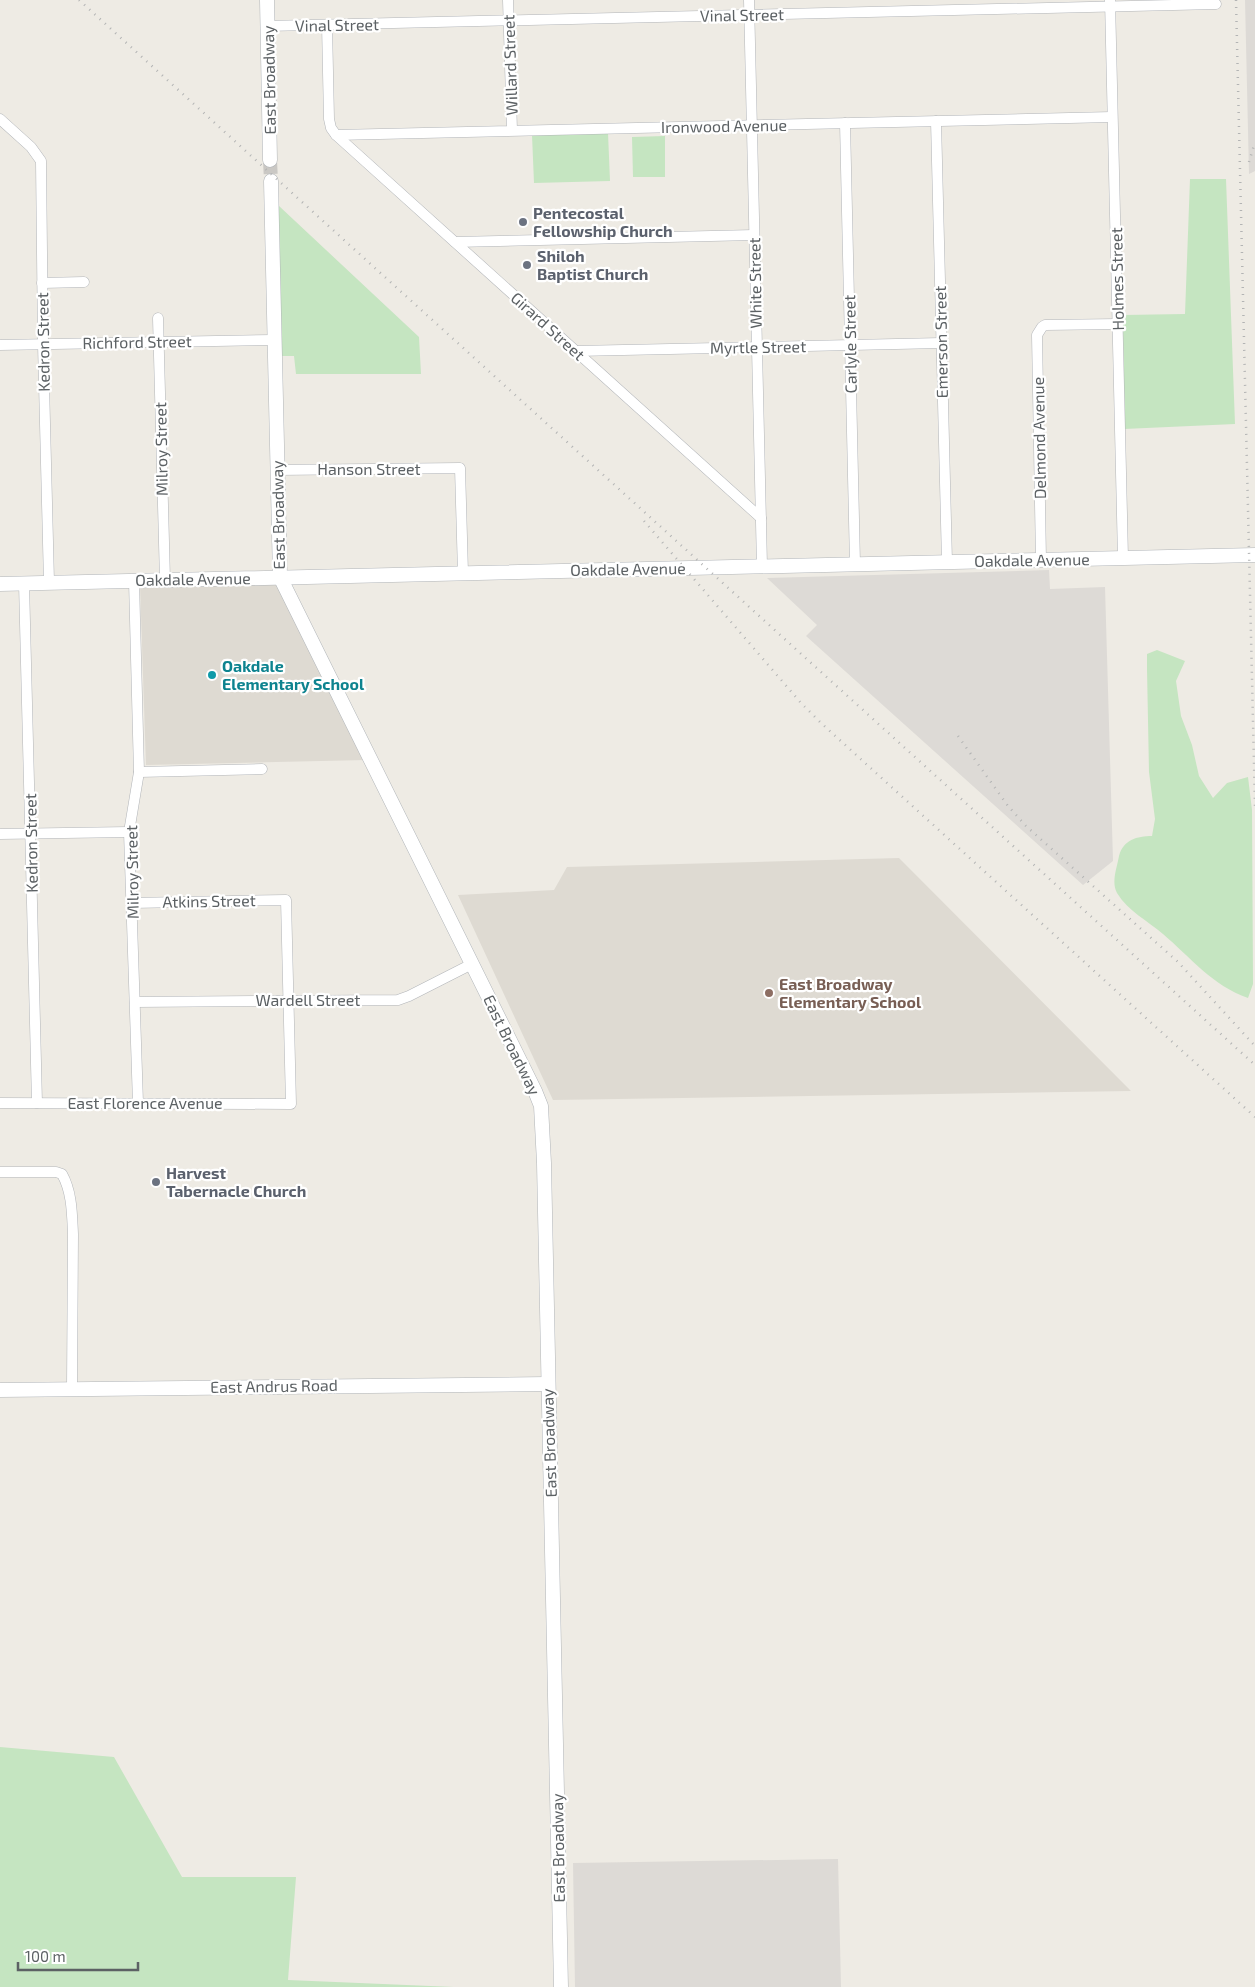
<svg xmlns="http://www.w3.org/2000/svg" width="1255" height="1987" font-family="'Exo 2',sans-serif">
<rect width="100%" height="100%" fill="#eeebe4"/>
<g fill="#dddad6">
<path d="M1245 0H1255V171L1249 174Z"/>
<path d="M1049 570 1050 589 1105 587 1113 861 1083 885 806 636 817 625 767 578Z"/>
<path d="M838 1859 841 1987H575L573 1863Z"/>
</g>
<g fill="#dedad2">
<path d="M278 582 366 760 146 765 140 585Z"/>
<path d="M899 858 1131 1091 553 1100 458 895 554 890 567 867Z"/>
</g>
<g fill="#c5e5c1">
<path d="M608 133 610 181 534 183 532 135Z"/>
<path d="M665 136V177H633L632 137Z"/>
<path d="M1190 179H1226L1235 424 1124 429 1123 315 1185 314Z"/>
<path d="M279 206 419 337 421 374H296L294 356H282L278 241Z"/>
<path d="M1157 650 1185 661 1176 681 1181 716 1192 745 1199 776 1213 798 1227 783 1248 777 1252 810 1253 984 1248 998C1213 986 1190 957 1163 934 1148 921 1128 911 1117 893 1111 882 1117 868 1119 856 1123 840 1137 836 1152 836L1155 819 1149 772 1147 669V654Z"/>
<path d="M0 1747 114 1757 182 1877H296L288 1980 454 1987H0Z"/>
</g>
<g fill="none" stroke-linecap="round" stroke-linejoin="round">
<path stroke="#cac8c4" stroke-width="14" stroke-dasharray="14 7" stroke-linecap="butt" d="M270 160 271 181"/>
<g stroke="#b2b5b9" stroke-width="11">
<g id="street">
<path d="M508 0 512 130"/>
<path d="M749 0 762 566"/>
<path d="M1110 0 1123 558"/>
<path d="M327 25 329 119 331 128 336 135 761 518"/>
<path d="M267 26 1216 4"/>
<path d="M0 119 31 147 41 161 43 344 49 582"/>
<path d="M936 121 947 562"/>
<path d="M845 123 855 564"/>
<path d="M336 135 1112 117"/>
<path d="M455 242 754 235"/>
<path d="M42 283 84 282"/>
<path d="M158 318 165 580"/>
<path d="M0 345 274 340"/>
<path d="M576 351 941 343"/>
<path d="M277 470 460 468 463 573"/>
<path d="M1041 560 1037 335 1042 327 1045 325 1118 324"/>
<path d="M134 581 139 772 129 832 138 1103"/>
<path d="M24 583 37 1103"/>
<path d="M139 772 262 769"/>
<path d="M0 834 129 832"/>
<path d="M135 1002 398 1000 409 996 472 964"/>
<path d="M0 1103 291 1104 286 900 132 903"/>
<path d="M0 1172H56L62 1174C72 1192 72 1213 73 1234L72 1388"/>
</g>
</g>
<g stroke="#b1b5b9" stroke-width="15">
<g id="secondary">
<path d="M267 0 270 160"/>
<path d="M271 181 280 577 535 1091 541 1106 544 1163 561 1987"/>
<path d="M0 584 1255 555"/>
<path d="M0 1390 547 1384"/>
</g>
</g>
<use href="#street" stroke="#fff" stroke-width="10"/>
<use href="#secondary" stroke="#fff" stroke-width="14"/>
<g stroke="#b3b4b4" stroke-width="2.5" stroke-dasharray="1 6" stroke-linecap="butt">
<path d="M79 0 1255 1065"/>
<path d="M1236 0 1255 806"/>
<path d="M1249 162 1255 142"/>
<path d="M644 521 801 703 821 723 1255 1117"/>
<path d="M958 736 1008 806 1026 826 1178 962 1255 1046"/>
</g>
</g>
<g fill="#6b7280" stroke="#fff" stroke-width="2">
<circle cx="523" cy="222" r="5"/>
<circle cx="527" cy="265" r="5"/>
<circle cx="156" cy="1182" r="5"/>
</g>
<circle fill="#0f9aa8" stroke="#fff" stroke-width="2" cx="212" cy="675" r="5"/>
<circle fill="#8d6e63" stroke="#fff" stroke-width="2" cx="769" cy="993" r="5"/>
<g text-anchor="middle" stroke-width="4.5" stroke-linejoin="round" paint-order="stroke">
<g font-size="16" fill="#5c6164" stroke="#fff">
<text transform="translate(742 15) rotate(-1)" y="6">Vinal Street</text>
<text transform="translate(337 25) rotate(-1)" y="6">Vinal Street</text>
<text transform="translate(510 65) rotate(-92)" y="6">Willard Street</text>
<text transform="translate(269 80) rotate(-91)" y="6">East Broadway</text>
<text transform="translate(724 126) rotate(-1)" y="6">Ironwood Avenue</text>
<text transform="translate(1117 279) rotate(-91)" y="6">Holmes Street</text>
<text transform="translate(755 283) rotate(-91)" y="6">White Street</text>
<text transform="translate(548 326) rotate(42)" y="6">Girard Street</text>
<text transform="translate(43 342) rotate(-91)" y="6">Kedron Street</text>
<text transform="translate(137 342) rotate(-1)" y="6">Richford Street</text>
<text transform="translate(941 342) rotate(-91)" y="6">Emerson Street</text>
<text transform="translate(850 344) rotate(-91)" y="6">Carlyle Street</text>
<text transform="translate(758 347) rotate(-1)" y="6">Myrtle Street</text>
<text transform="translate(1039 438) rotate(-91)" y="6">Delmond Avenue</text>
<text transform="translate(161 449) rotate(-91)" y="6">Milroy Street</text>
<text x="369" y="475">Hanson Street</text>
<text transform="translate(278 515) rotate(-91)" y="6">East Broadway</text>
<text transform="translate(1032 560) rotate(-1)" y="6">Oakdale Avenue</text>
<text transform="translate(628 569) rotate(-1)" y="6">Oakdale Avenue</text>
<text transform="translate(193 579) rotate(-1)" y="6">Oakdale Avenue</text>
<text transform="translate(31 843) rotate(-91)" y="6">Kedron Street</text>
<text transform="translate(132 872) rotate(-91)" y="6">Milroy Street</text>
<text transform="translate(209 901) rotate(-1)" y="6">Atkins Street</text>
<text x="308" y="1006">Wardell Street</text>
<text transform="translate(512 1045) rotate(64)" y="6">East Broadway</text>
<text x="145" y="1109">East Florence Avenue</text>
<text transform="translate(274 1386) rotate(-1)" y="6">East Andrus Road</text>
<text transform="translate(549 1443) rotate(-92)" y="6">East Broadway</text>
<text transform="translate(558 1848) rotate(-91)" y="6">East Broadway</text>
</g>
<g font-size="16" font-weight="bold" fill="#5b616d" stroke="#fff" text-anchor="start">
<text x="533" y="219">Pentecostal<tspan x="533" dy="18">Fellowship Church</tspan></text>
<text x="537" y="262">Shiloh<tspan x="537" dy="18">Baptist Church</tspan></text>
<text x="166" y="1179">Harvest<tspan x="166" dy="18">Tabernacle Church</tspan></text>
</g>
<g font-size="16" font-weight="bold" fill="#0d838f" stroke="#fff" text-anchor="start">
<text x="222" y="672">Oakdale<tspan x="222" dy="18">Elementary School</tspan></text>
</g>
<g font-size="16" font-weight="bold" fill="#785e54" stroke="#fff" text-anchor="start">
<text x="779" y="990">East Broadway<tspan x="779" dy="18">Elementary School</tspan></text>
</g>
</g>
<path d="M18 1962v8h120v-8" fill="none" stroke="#5c6164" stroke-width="2.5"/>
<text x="25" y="1962" font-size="15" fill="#5c6164" stroke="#ffffff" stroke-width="4" paint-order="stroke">100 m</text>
</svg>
